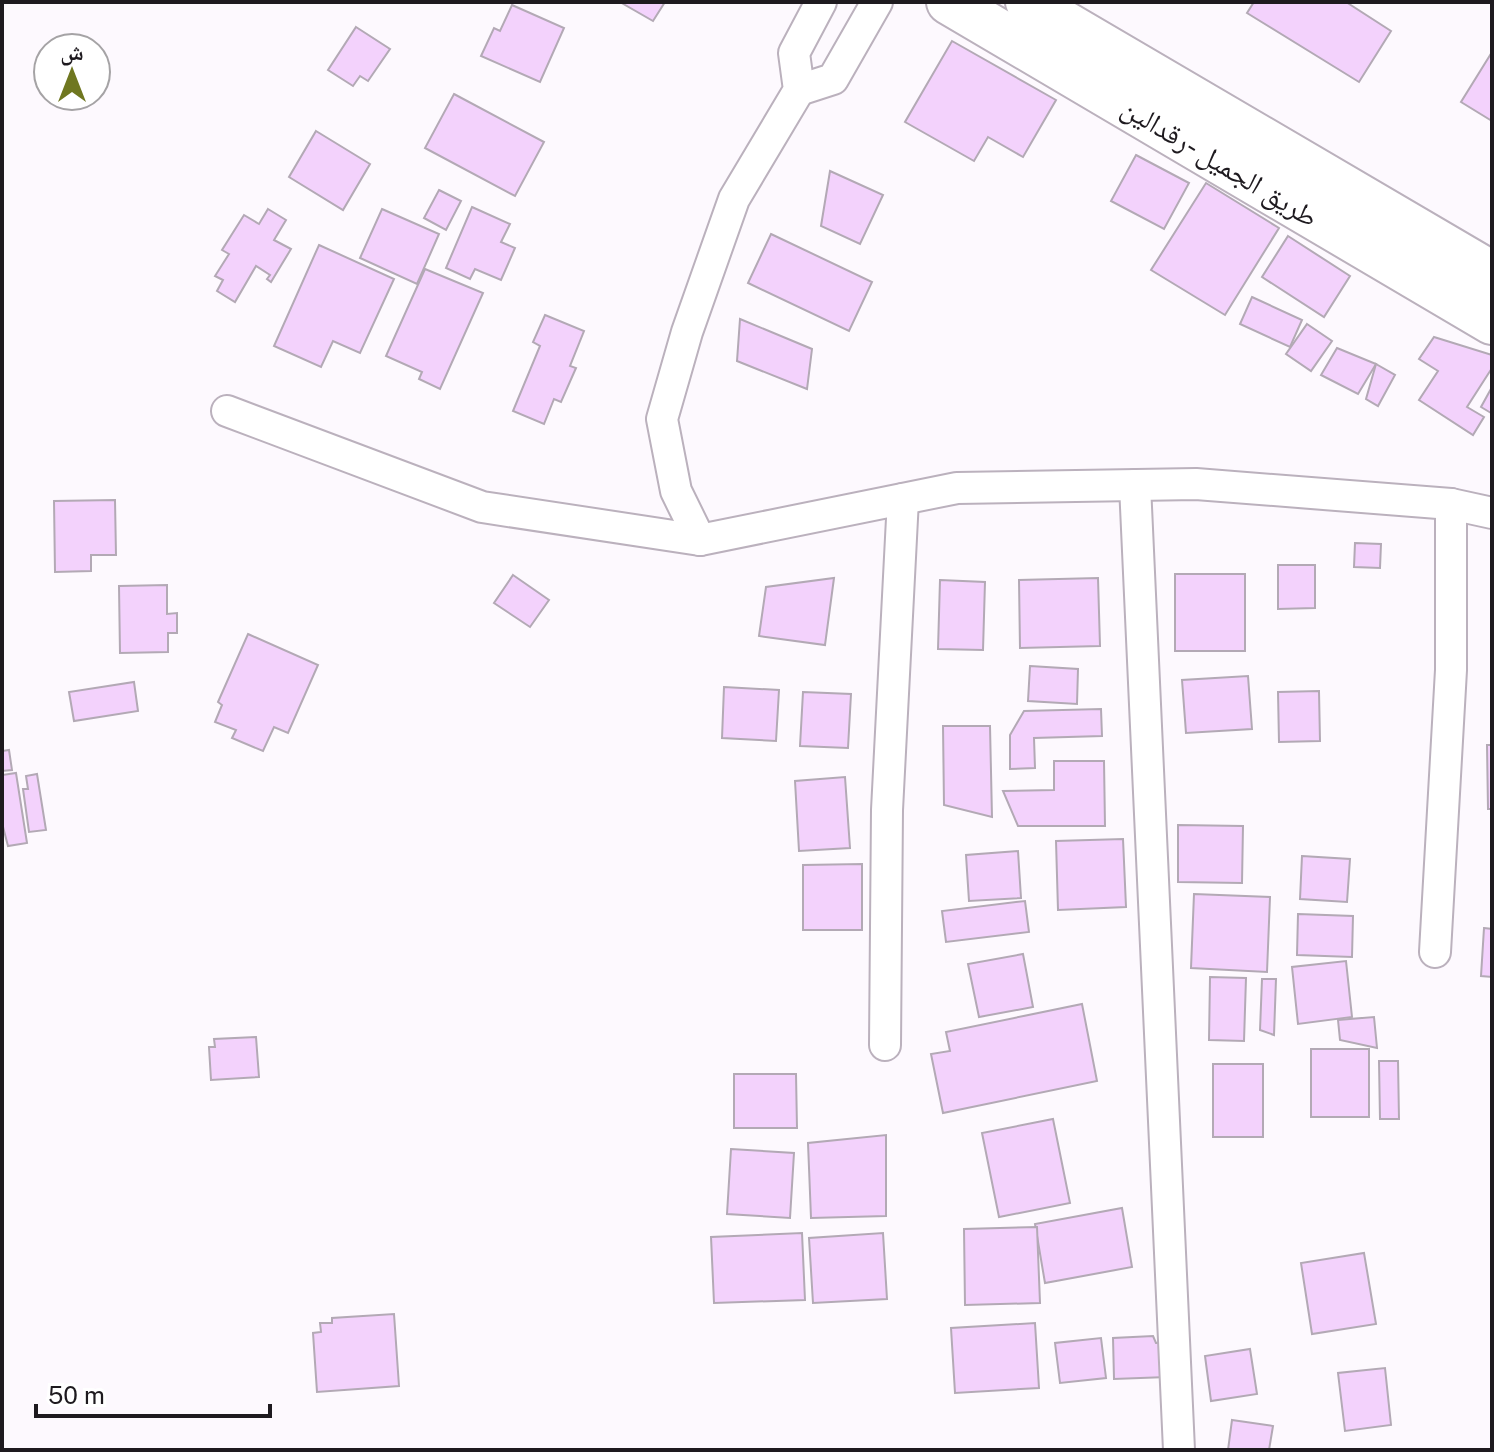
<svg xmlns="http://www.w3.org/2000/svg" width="1494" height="1452" font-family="'Public Sans','Noto Naskh Arabic',sans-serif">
<rect width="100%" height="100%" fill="#fdf9fe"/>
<g fill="#f3d2fc" stroke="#b3a9b5" stroke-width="2">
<path d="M620 2H665L653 21Z"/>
<path d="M1254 2H1346L1391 31 1359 82 1247 13Z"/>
<path d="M512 5 564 28 540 82 481 56 494 28 500 31Z"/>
<path d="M356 27 390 49 368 81 360 76 353 86 328 70Z"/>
<path d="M952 41 1056 100 1023 157 988 137 974 161 905 122Z"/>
<path d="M1492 52V121L1461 102Z"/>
<path d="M454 94 544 142 515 196 425 148Z"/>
<path d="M316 131 370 164 343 210 289 177Z"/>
<path d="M1136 155 1189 183 1164 229 1111 201Z"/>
<path d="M830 171 883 195 860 244 821 226Z"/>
<path d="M1206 183 1279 228 1225 315 1151 270Z"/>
<path d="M439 190 461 201 446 230 424 218Z"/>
<path d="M472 207 510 224 501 242 515 248 501 280 475 269 470 279 446 268Z"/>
<path d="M268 209 286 220 274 240 291 249 271 282 267 279 270 275 256 266 235 302 217 291 223 280 215 276 229 254 222 250 244 215 259 224Z"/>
<path d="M382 209 439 234 417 284 360 258Z"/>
<path d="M771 234 872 282 849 331 748 283Z"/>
<path d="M1288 236 1350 276 1324 317 1262 277Z"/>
<path d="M319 245 394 279 360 353 333 341 321 367 274 346Z"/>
<path d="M425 269 483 293 440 389 419 379 422 372 386 356Z"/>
<path d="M1252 297 1302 320 1290 347 1240 324Z"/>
<path d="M545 315 584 331 570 366 576 368 561 402 554 399 544 424 513 411 540 346 533 342Z"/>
<path d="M740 319 812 349 807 389 737 361Z"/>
<path d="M1307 324 1332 341 1311 371 1286 354Z"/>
<path d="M1434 337 1492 355V368L1467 407 1484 417 1473 435 1419 400 1438 371 1419 359Z"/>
<path d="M1337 348 1376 364 1358 394 1321 375Z"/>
<path d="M1376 364 1395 375 1378 406 1366 399Z"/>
<path d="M1492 387V438L1491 413 1481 407Z"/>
<path d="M115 500 116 555H91V571L55 572 54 501Z"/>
<path d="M1355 543 1381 544 1380 568 1354 567Z"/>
<path d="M1278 565H1315V608L1278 609Z"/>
<rect x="1175" y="574" width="70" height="77"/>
<path d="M513 575 549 600 530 627 494 603Z"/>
<path d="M834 578 825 645 759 636 766 587Z"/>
<path d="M1098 578 1100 646 1020 648 1019 580Z"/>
<path d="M940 580 985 582 983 650 938 649Z"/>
<path d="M167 585V614L177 613V633H168V652L120 653 119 586Z"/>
<path d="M248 634 318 665 288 733 274 727 263 751 232 738 236 730 215 722 222 705 218 702Z"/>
<path d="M1030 666 1078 669 1077 704 1028 701Z"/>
<path d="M1248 676 1252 729 1186 733 1182 680Z"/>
<path d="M134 682 138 711 74 721 69 692Z"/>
<path d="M724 687 779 690 776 741 722 738Z"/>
<path d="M1319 691 1320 741 1279 742 1278 692Z"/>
<path d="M803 692 851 694 848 748 800 746Z"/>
<path d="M1101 709 1102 736 1034 738 1035 768 1010 769V735L1024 711Z"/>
<path d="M943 726H990L992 817 944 805Z"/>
<path d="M1487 745H1492V809H1488Z"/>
<path d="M9 750 12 770 2 771V751Z"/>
<path d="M1054 761H1104L1105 826H1018L1003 791 1054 790Z"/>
<path d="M16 773 27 843 8 846 2 823V775Z"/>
<path d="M37 774 46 830 29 832 23 789H28L26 776Z"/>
<path d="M845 777 850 848 799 851 795 781Z"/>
<path d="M1178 825 1243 826 1242 883 1178 882Z"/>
<path d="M1123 839 1126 907 1058 910 1056 841Z"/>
<path d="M1018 851 1021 898 969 901 966 855Z"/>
<path d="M1302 856 1350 859 1347 902 1300 899Z"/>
<path d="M862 864V930H803V865Z"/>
<path d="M1194 894 1270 897 1267 972 1191 968Z"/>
<path d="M1025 901 1029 932 946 942 942 911Z"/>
<path d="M1298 914 1353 916 1352 957 1297 955Z"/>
<path d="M1484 928 1492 929V977L1481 976Z"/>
<path d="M1023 954 1033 1007 979 1017 968 964Z"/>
<path d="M1346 961 1352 1017 1298 1024 1292 967Z"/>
<path d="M1210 977 1246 978 1244 1041 1209 1040Z"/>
<path d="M1262 979H1276L1274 1035 1260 1030Z"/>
<path d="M1082 1004 1097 1081 943 1113 931 1054 950 1051 946 1032Z"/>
<path d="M1374 1017 1377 1048 1340 1040 1338 1020Z"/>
<path d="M256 1037 259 1077 211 1080 209 1047H215L214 1039Z"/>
<rect x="1311" y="1049" width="58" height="68"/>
<path d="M1379 1061H1398L1399 1119H1380Z"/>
<rect x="1213" y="1064" width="50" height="73"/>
<path d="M734 1074H796L797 1128H734Z"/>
<path d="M1053 1119 1070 1203 999 1217 982 1133Z"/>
<path d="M886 1135V1216L811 1218 808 1143Z"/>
<path d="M731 1149 794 1153 790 1218 727 1214Z"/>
<path d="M1122 1208 1132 1267 1045 1283 1035 1224Z"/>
<path d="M1037 1227 1040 1303 965 1305 964 1229Z"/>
<path d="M802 1233 805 1300 714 1303 711 1237Z"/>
<path d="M883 1233 887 1299 813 1303 809 1238Z"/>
<path d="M1364 1253 1376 1324 1312 1334 1301 1263Z"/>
<path d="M394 1314 399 1386 317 1392 313 1333 321 1332 320 1323H332V1318Z"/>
<path d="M1035 1323 1039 1388 955 1393 951 1328Z"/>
<path d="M1153 1336 1156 1343H1166L1167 1377 1114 1379 1113 1338Z"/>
<path d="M1101 1338 1106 1378 1060 1383 1055 1343Z"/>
<path d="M1250 1349 1257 1394 1211 1401 1205 1356Z"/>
<path d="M1385 1368 1391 1425 1345 1431 1338 1373Z"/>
<path d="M1232 1420 1273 1426 1269 1450H1228Z"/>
</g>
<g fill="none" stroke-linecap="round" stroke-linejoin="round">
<g stroke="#bbb1bd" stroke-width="34">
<g id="street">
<path d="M799 90 833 79 877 2"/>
<path d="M227 411 482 507 700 540 957 488 1196 484 1451 504 1492 513"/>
<path d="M1135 485 1179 1450"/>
<path d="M700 540 676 491 662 419 687 332 734 199 799 90 794 53 821 2"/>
<path d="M1435 952 1451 670V504"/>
<path d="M885 1045 887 810 903 499"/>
</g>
</g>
<g stroke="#bbb1bd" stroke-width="48">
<g id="primary">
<path d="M949 2 1492 322"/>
<path d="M1028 2 1492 274"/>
</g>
</g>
<use href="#street" stroke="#fff" stroke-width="30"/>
<use href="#primary" stroke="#fff" stroke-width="44"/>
</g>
<g text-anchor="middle" stroke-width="6" stroke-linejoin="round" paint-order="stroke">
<g font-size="28" fill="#1e1a1f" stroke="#fff">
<text transform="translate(1220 162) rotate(31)" y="10">طريق الجميل -رقدالين</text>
</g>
</g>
<rect width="1494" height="1452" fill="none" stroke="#1e1a1f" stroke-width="8"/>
<g transform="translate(72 72)"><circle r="38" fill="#ffffff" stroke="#a5a3a5" stroke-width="2"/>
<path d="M0-6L14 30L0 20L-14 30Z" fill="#6f7720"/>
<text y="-12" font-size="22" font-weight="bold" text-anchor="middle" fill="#1e1a1f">ش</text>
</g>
<path d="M36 1404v12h234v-12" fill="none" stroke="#1e1a1f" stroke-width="4"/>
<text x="48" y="1404" font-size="24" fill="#1e1a1f" stroke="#ffffff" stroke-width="6" paint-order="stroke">50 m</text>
</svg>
